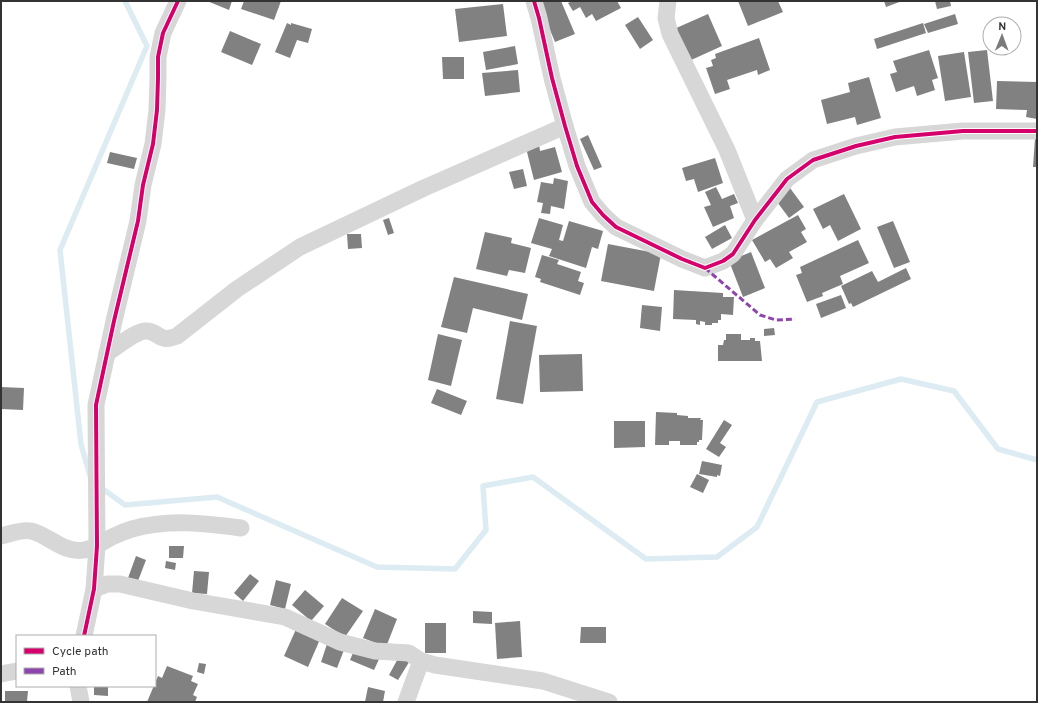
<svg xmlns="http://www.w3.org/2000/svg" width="1038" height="703" font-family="Overpass,sans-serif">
<rect width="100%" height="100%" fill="#fff"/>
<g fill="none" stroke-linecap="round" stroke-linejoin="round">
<g stroke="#ddebf3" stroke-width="5.5">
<path d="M90 476 81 444 60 250 147 46 125 1"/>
<path d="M100 487 125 505 217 497 377 567 455 569 486 530 483 486 533 477 646 559 717 557 757 527 817 402 901 379 954 391 998 449 1037 460"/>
</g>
</g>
<g fill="#818181">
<path d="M207 1H232L229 10Z"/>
<path d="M244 1H281L274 20 241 9Z"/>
<path d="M544 1H561L575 34 555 42 539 3Z"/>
<path d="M572 1H617L621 8 596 21 592 14 586 18 580 7 573 11 568 3Z"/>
<path d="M738 1H778L783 12 748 26Z"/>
<path d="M884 1H902L886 7Z"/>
<path d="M935 1H950L951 6 937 9Z"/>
<path d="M503 4 507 36 459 42 455 9Z"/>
<path d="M708 14 722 46 689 61 674 29Z"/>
<path d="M955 14 958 24 928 33 924 24Z"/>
<path d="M638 17 653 40 640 49 625 25Z"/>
<path d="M287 23 291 25V23L312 29 308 43 297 40 290 58 275 52Z"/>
<path d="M923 23 926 33 877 49 874 39Z"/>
<path d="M230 31 261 44 252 65 221 52Z"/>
<path d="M759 38 770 70 758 75 757 70 727 80 730 89 715 94 706 68 713 66 711 60 716 58 715 54Z"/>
<path d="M515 46 518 64 486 70 483 52Z"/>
<path d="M929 50 938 78 932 80 935 90 917 96 914 86 896 92 890 74 897 72 893 61Z"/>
<path d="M987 50 993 101 974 103 968 52Z"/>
<path d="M964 52 971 97 945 101 938 56Z"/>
<path d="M442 57H464V79H443Z"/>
<path d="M518 70 520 92 485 96 482 73Z"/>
<path d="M869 77 881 118 857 125 855 117 827 124 821 100 850 92 848 83Z"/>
<path d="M997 81 1037 82V119L1026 117 1027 110 996 109Z"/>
<path d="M588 135 602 167 594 170 580 139Z"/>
<path d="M1035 138H1037V167H1033Z"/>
<path d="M539 144 540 151 555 147 562 172 534 180 526 148Z"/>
<path d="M110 152 137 158 134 169 107 163Z"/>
<path d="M715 158 723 183 698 192 694 179 686 181 682 168Z"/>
<path d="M523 169 527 186 514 189 509 172Z"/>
<path d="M554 178 568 181 564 209 551 206 550 214 541 213 543 203 537 202 541 182 553 184Z"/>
<path d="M716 187 722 199 734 194 738 203 730 206 734 218 713 227 704 207 711 205 705 192Z"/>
<path d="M790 188 804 207 789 218 775 199Z"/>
<path d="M844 194 861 229 838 241 830 225 823 229 813 209Z"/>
<path d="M798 215 806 229 801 232 807 242 789 252 793 258 776 268 770 259 765 262 752 240Z"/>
<path d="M389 218 394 233 388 235 383 220Z"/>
<path d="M539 218 563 225 559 240 563 241 569 221 603 231 598 249 592 247 586 268 549 256 552 249 531 243Z"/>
<path d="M893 221 910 262 894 268 877 227Z"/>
<path d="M725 225 732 238 712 249 705 237Z"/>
<path d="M485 232 512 238 511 243 531 248 525 273 509 270 507 276 476 269Z"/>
<path d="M347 234H361L362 248 348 249Z"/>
<path d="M858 240 869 263 840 276 843 284 822 293 823 296 807 302 796 275 802 273 800 267Z"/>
<path d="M608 244 661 254 654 291 601 281Z"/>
<path d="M751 252 765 288 743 297 729 261Z"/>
<path d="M542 255 559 260 557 264 581 272 578 281 584 283 580 295 540 282 541 279 535 277Z"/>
<path d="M906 268 911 279 853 307 851 303 849 304 841 286 872 271 878 282Z"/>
<path d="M454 277 528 294 522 320 473 308 467 333 441 327Z"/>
<path d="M674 290 723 293V297H734L733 315 721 314V320H718V323H712V325H705V322L700 321V325L696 324V320L673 319Z"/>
<path d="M841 295 846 308 821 318 816 304Z"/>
<path d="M642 305 662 307 660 331 640 328Z"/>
<path d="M510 321 537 326 523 404 496 399Z"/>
<path d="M774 328 775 335 764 336V329Z"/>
<path d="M438 334 462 340 451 386 428 380Z"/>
<path d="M726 334H741V340H750V338H755V341H760L762 361H718V345H723L724 340H726Z"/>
<path d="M582 354 583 391 540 392 539 355Z"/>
<path d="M1 387 24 388 23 410 1 409Z"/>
<path d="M437 389 467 401 461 415 431 403Z"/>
<path d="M656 412 677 413V415L688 416V418H701L700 420H703L702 440H699V442H697V445H680V441H669V445H655Z"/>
<path d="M724 420 732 425 720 443 726 447 719 457 706 449Z"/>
<path d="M614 421H645V447L614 448Z"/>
<path d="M702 461 722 465 720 476 717 475V477L699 474Z"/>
<path d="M697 474 709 480 703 493 690 487Z"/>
<path d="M169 546H184L183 558H169Z"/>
<path d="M136 556 146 560 138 581 128 578Z"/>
<path d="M166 561 176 563 175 570 165 568Z"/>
<path d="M194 571 209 572 207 594 192 593Z"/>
<path d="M250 574 259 581 243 601 234 593Z"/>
<path d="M276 580 291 584 285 609 270 605Z"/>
<path d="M305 590 324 606 311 621 292 605Z"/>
<path d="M342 598 363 611 345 637 325 624Z"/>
<path d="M375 609 397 619 386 647 363 638Z"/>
<path d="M473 611 492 612V624L473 623Z"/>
<path d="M520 621 522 657 497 659 495 623Z"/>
<rect x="425" y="623" width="21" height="30"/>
<path d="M297 627 321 637 308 667 284 656Z"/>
<path d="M581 627H606V643H580Z"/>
<path d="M327 644 344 650 337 668 321 662Z"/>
<path d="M356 646 380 657 374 670 350 660Z"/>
<path d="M401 653 411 659 398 680 389 675Z"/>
<path d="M199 663 206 664 204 674 197 672Z"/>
<path d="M167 666 193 676 191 681 198 684 193 695 197 697 195 702H147L158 676 162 678Z"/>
<path d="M94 686H108V696L94 695Z"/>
<path d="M368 687 385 691 383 702H365Z"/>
<path d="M5 691H28L27 702 5 701Z"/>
</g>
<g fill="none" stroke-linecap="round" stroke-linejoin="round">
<g stroke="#d7d7d7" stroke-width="17">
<path d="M534 1 539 18 552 78 565 126 577 166 592 202 603 215 616 227 682 259 705 268 723 261 733 254 755 220 787 179 813 160 856 146 895 137 963 131H1037"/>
<path d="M668 1 666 18 670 34 727 150 755 220"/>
<path d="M107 353C117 347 134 332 145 331 159 330 158 344 177 336L237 289 300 247 424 188 565 126"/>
<path d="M1 536C10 534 22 529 31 531 49 535 64 554 84 550 95 549 103 541 112 537 118 534 125 531 132 529 168 519 204 523 241 528"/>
<path d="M94 589 107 584H120L193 601 285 617 340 642 375 651 409 653 421 661 435 665 543 681 609 702"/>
<path d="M84 636 94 589 97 546 96 405 114 321 138 221 143 185 153 144 157 110 158 78V57L163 33 178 1"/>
<path d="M1 674 17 671"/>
<path d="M78 686 81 702"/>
<path d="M406 702 421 661"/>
</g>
<path stroke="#8e44ad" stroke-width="3" stroke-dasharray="6 3" stroke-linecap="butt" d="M705 268 760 315 776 320 795 319"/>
<g stroke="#fff" stroke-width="6">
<g id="cycleway">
<path d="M534 1 539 18 552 78 565 126 577 166 592 202 603 215 616 227 682 259 705 268 723 261 733 254 755 220 787 179 813 160 856 146 895 137 963 131H1037"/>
<path d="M84 636 94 589 97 546 96 405 114 321 138 221 143 185 153 144 157 110 158 78V57L163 33 178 1"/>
</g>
</g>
<use href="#cycleway" stroke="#d6006c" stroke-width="4"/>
</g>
<rect width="1038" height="703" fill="none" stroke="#333333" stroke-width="4"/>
<rect x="16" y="635" width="140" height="52" fill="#ffffff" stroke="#adadad"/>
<rect x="24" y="648" width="20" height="6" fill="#d6006c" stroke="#adadad"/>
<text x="52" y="655" font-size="12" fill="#333333">Cycle path</text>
<rect x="24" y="668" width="20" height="6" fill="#8e44ad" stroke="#adadad"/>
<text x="52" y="675" font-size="12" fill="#333333">Path</text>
<g transform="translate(1002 36) rotate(1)"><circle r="19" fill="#ffffff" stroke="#adadad"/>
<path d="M0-3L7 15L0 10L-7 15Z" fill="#7a7a7a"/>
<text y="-6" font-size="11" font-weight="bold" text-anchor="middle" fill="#333333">N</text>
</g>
</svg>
